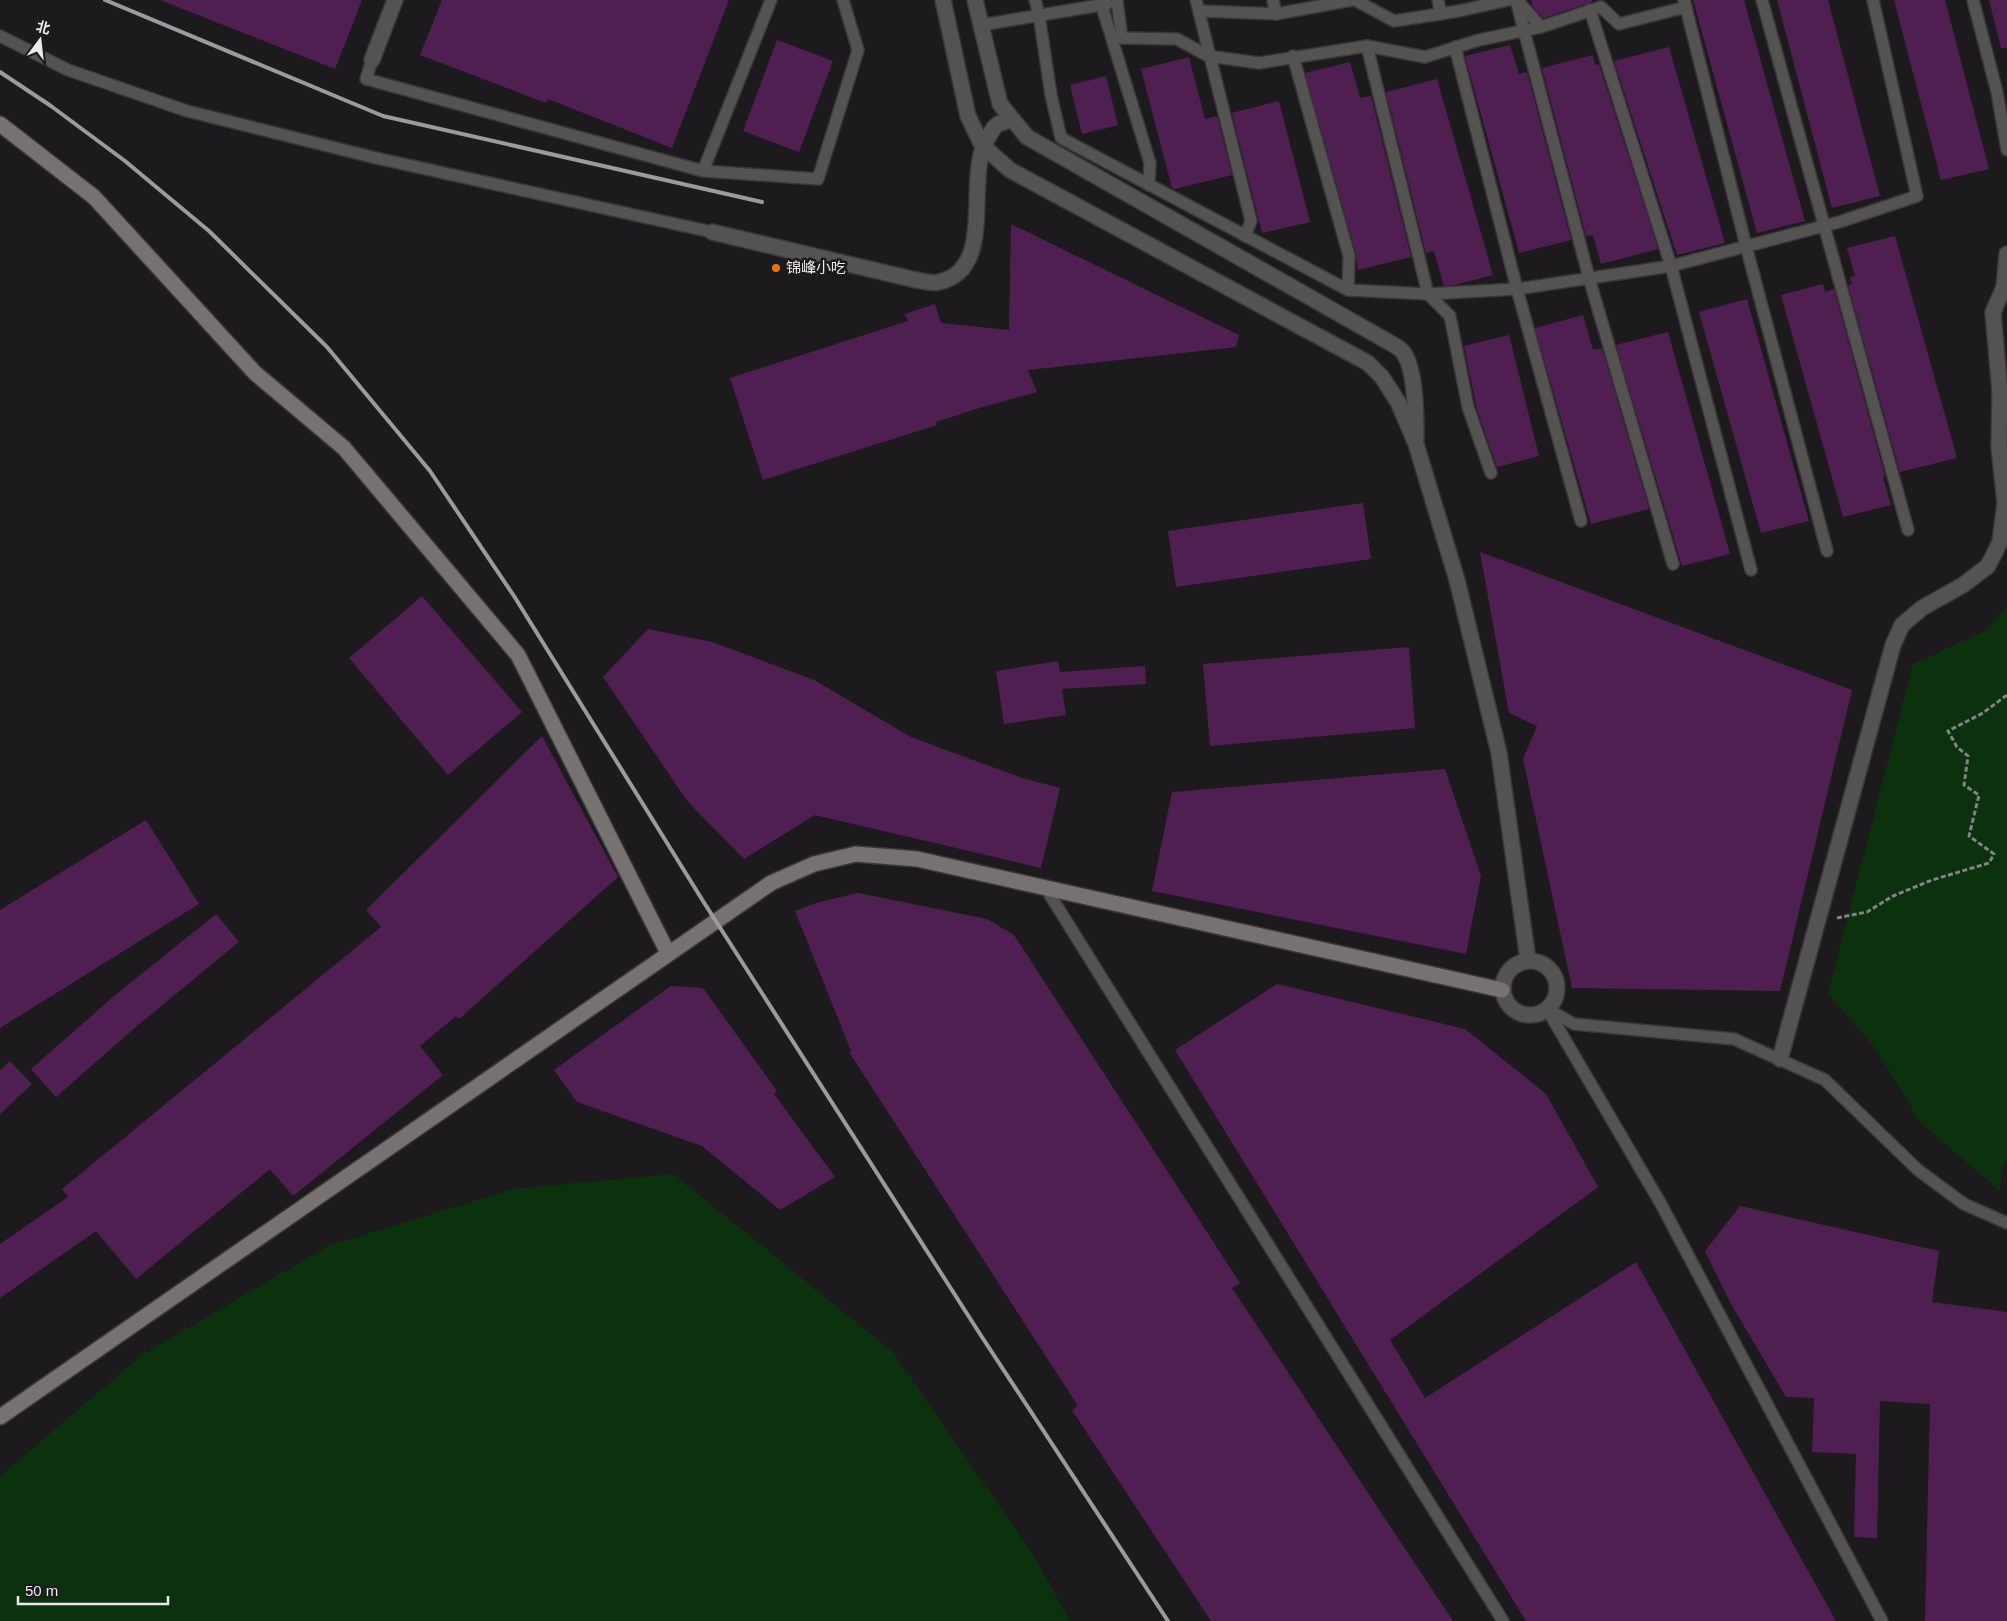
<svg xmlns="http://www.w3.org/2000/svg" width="2007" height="1621" font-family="Arial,'Noto Sans SC',sans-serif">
<rect width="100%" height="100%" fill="#1d1a1d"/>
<g fill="#0b310d">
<path d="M2007 605V1159L2002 1167 2000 1191 1921 1123 1875 1048 1828 994 1913 664 1987 630Z"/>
<path d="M674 1174 893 1352 1034 1556 1070 1621H0V1476L142 1355 328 1246 513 1189Z"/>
</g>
<g fill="#501f52">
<path d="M160 0H362L335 69Z"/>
<path d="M442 0H729L672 148 548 99 546 103 420 55Z"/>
<path d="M1531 0H1592V2L1543 18 1533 7Z"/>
<path d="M1693 0H1744L1805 221 1757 233Z"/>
<path d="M1777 0H1828L1880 196 1832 208Z"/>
<path d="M1894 0H1945L1989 169 1941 180Z"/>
<path d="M1989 0H2007V48H2001Z"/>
<path d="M777 40 833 61 799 152 743 131Z"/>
<path d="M1510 45 1519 74 1527 72 1571 240 1519 253 1465 56Z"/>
<path d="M1669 47 1725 243 1677 255 1614 61Z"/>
<path d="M1593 55 1595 65 1599 64 1658 249 1601 264 1593 235 1586 236 1542 68Z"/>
<path d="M1189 57 1205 119 1217 116 1232 175 1174 189 1172 188 1141 69Z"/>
<path d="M1350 62 1360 98 1371 96 1411 257 1358 270 1356 254 1305 73Z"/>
<path d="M1106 76 1118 125 1082 134 1070 85Z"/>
<path d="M1437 79 1493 275 1454 285 1444 286 1434 251 1426 253 1386 92Z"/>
<path d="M1279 101 1310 222 1262 233 1232 113Z"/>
<path d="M1011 224 1239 335 1236 347 1028 370 1037 392 976 409 936 422 937 425 763 480 730 378 908 321 905 314 935 304 941 323 1009 330Z"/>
<path d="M1895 236 1957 458 1900 472 1848 285 1852 284 1850 277 1855 276 1847 248Z"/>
<path d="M1823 284 1825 292 1834 289 1885 476 1883 477 1891 505 1843 517 1781 295Z"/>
<path d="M1747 299 1809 521 1761 533 1699 312Z"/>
<path d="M1583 315 1593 350 1602 348 1649 509 1591 524 1535 328Z"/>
<path d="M1668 332 1730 554 1682 566 1616 345Z"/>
<path d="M1509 335 1539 456 1497 467 1477 410 1464 346Z"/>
<path d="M1363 503 1371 559 1176 587 1168 531Z"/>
<path d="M1480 552 1852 690 1780 991 1572 988 1523 759 1537 726 1509 713Z"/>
<path d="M422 596 522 712 448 775 349 658Z"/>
<path d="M648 629 712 642 814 680 911 737 1022 778 1060 788 1041 868 815 815 744 859 688 802 603 677Z"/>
<path d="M1409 647 1415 728 1210 746 1203 664Z"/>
<path d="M1058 661 1060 672 1145 666 1146 684 1062 689 1066 715 1004 724 996 671Z"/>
<path d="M542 736 618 877 459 1019 456 1016 420 1046 443 1075 293 1196 270 1169 136 1279 96 1231 0 1298V1244L68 1197 62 1189 381 927 366 910Z"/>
<path d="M1445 769 1481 876 1466 954 1152 891 1172 792Z"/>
<path d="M146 820 199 904 0 1028V910Z"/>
<path d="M858 893 987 919 1014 935 1240 1283 1232 1288 1453 1621H1211L1072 1410 1078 1406 849 1052 851 1051 795 911 816 903Z"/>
<path d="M216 914 239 942 138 1025 56 1097 31 1069 113 997Z"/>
<path d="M1277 984 1465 1029 1546 1094 1598 1187 1390 1340 1425 1398 1636 1262 1836 1621H1526L1175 1050Z"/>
<path d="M671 986 703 988 777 1091 774 1094 835 1177 780 1210 702 1146 577 1102 554 1070Z"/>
<path d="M10 1061 32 1084 0 1114V1070Z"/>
<path d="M1740 1206 1939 1251 1932 1302 2007 1312V1621H1925L1930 1404 1880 1401 1877 1538 1854 1537 1856 1454 1812 1452 1814 1398 1786 1397 1731 1304 1705 1251Z"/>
</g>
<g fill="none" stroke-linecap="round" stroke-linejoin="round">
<g stroke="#3a373a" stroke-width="14">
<g id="lane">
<path d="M1035 0 1039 15 1051 95 1061 138 1348 290 1428 294 1517 289 1671 266 1839 222 1917 196 1873 0"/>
<path d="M1100 0 1150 163 1149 185"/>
<path d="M1196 0 1251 221 1245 236"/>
<path d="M1273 0 1276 14"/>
<path d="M1355 0 1394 21 1459 11 1508 0"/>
<path d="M1438 0 1441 14"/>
<path d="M1516 0 1589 278 1673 564"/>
<path d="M1517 0 1541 27 1601 7 1619 24 1686 7"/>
<path d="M1684 0 1746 246 1827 551"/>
<path d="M1762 0 1908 530"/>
<path d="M1973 0 1997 92 2007 150"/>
<path d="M1117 2 1122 38 1177 39 1208 56 1259 63 1367 46 1425 57 1479 40 1541 27"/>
<path d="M1590 10 1671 266 1751 570"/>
<path d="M1200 11 1276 14 1352 0"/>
<path d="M981 25 1107 4"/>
<path d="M0 36 68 70 187 111 376 158 712 232"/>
<path d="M1367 46 1428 294 1450 316 1468 407 1491 473"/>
<path d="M1455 47 1517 289 1581 521"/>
<path d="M1293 56 1349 256 1348 290"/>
<path d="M372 60 366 79 703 171 771 0"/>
<path d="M703 171 818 179 858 50 843 0"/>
<path d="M1045 887 1503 1621"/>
<path d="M1547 1009 1661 1204 1882 1621"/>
<path d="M1549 1010 1574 1024 1734 1039 1825 1080 1918 1170 1964 1204 2007 1223"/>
</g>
</g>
<g stroke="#3a373a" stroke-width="18">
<g id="street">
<path d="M943 0 968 116 982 145 1010 170 1368 363 1382 377 1398 402 1416 444 1457 580 1499 753 1528 960"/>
<path d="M975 0 1000 104 1027 137 1394 345C1397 347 1401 349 1403 352 1416 369 1416 417 1416 438"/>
<path d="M372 60 395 0"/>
<path d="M712 232 916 280C923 281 933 284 939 282 999 269 962 174 989 136 991 133 994 126 998 124 1002 122 1008 121 1013 120"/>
<circle cx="1530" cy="988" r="27"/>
<path d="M1780 1059 1893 645 1902 625 1922 608 1963 585 1988 566 2000 542 2005 503 1999 447 2000 392 1993 312 2004 287 2007 254"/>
</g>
</g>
<g stroke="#3a373a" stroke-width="18">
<g id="secondary">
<path d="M0 124 94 197 255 373 344 448 518 655 668 953"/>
<path d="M0 1417 771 883 814 864 856 854 917 859 1502 990"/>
</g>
</g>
<path stroke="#858285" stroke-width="3" stroke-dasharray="5 2.5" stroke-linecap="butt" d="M1837 918 1867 912 1893 896 1932 880 1989 863 1994 854 1969 836 1979 795 1964 785 1968 756 1957 747 1948 731 1983 713 2007 695"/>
<use href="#lane" stroke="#555352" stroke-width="11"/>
<use href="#street" stroke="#555352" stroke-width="15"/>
<use href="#secondary" stroke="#767271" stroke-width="15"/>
<g stroke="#9c9a9c" stroke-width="4">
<path d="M105 0 383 116 762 202"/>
<path d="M0 72 51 106 125 161 209 231 327 347 430 471 514 596 703 901 980 1334 1168 1621"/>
</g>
</g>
<circle fill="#e8710a" stroke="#1d1a1d" stroke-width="2" cx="776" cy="268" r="5"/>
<g text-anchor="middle" stroke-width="5" stroke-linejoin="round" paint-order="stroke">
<g font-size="15" fill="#ebe9eb" stroke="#1d1a1d" text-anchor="start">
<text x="786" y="273">锦峰小吃</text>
</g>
</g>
<g transform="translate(40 40) rotate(15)" stroke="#1d1a1d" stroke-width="4" paint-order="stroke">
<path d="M0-4L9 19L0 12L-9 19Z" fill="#ebe9eb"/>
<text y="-8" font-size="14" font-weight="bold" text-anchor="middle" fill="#ebe9eb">北</text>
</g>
<path d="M18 1596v8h150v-8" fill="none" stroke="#ebe9eb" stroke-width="2.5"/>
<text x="25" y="1596" font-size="15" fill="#ebe9eb" stroke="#1d1a1d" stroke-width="4" paint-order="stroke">50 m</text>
</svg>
